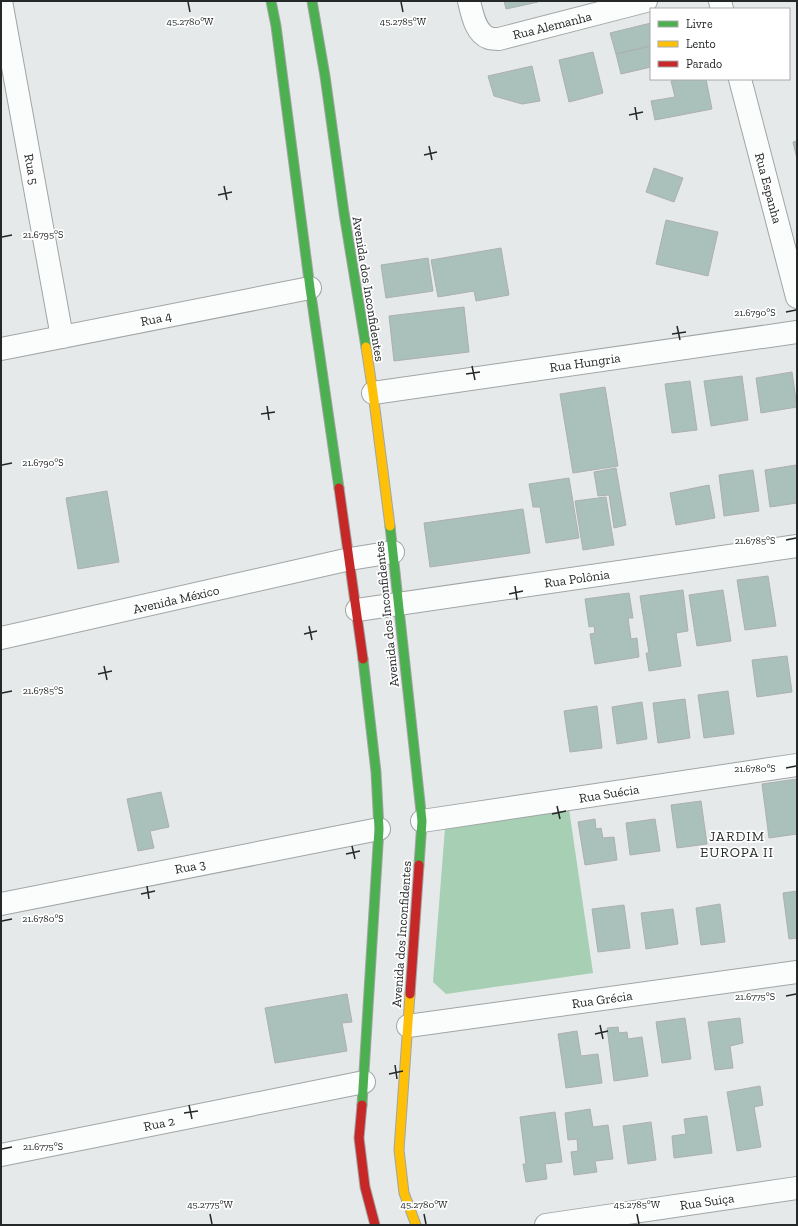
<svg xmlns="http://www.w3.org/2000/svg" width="798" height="1226" font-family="'Zilla Slab',serif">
<rect width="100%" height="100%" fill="#e5e9e9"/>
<path fill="#a6cfb3" d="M569 809 593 973 446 994 433 982 445 828Z"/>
<g fill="#aac0bb" stroke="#adb0af">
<path d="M504 1H537L538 2 506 9Z"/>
<path d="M651 23V46L616 54 610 33Z"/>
<path d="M651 46V67L621 74 616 54Z"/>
<path d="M593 52 603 93 569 102 559 60Z"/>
<path d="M532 66 540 101 522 104 494 96 488 76Z"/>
<path d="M682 79H706L712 109 655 120 651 101 675 97 671 81Z"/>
<path d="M797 141V159L793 142Z"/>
<path d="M654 168 683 178 674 202 646 192Z"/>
<path d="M666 220 718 232 708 276 656 264Z"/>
<path d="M501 248 509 295 476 301 474 291 438 297 431 260Z"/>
<path d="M428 258 433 291 386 298 381 265Z"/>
<path d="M464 307 469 352 394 361 389 316Z"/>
<path d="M792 372 797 407 761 413 756 378Z"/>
<path d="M742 376 748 420 711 426 704 381Z"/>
<path d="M690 381 697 430 672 433 665 384Z"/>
<path d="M605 387 618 466 573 473 560 394Z"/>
<path d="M796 465 797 475V503L770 507 765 470Z"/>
<path d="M616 468 626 525 614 528 609 495 598 496 594 472Z"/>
<path d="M753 470 759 511 724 516 719 475Z"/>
<path d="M569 478 579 538 546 543 540 507H533L529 484Z"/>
<path d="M709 485 715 518 676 525 670 493Z"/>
<path d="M107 491 119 562 78 569 66 498Z"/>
<path d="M606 497 614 545 583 550 575 501Z"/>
<path d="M523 509 530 553 430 567 424 523Z"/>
<path d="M768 576 776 626 745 630 737 580Z"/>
<path d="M683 590 688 631 676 633 681 666 649 671 646 653H649L640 596Z"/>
<path d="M723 590 731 641 697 646 689 595Z"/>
<path d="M629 593 633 618H628L631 639 637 638 639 657 595 664 590 634 595 633 594 626 589 627 585 599Z"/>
<path d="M787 656 792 692 757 697 752 660Z"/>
<path d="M728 691 734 734 704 738 698 695Z"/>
<path d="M685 699 690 738 658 743 653 703Z"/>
<path d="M642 702 647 739 617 744 612 707Z"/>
<path d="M597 706 602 748 570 752 564 711Z"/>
<path d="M797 779V834L769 838 762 784Z"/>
<path d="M161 792 169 827 150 831 154 848 138 851 127 799Z"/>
<path d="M701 801 707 844 677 848 671 805Z"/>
<path d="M595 819 596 829 601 828 603 838 614 837 617 860 585 865 578 822Z"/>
<path d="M655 819 660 851 630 855 626 823Z"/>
<path d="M797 891V938L789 939 783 893Z"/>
<path d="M720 904 725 942 701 945 696 908Z"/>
<path d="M624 905 630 948 598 952 592 909Z"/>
<path d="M673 909 678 944 646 949 641 913Z"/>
<path d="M347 994 352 1022 342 1023 347 1051 275 1063 265 1008Z"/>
<path d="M685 1018 691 1059 662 1063 656 1022Z"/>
<path d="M740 1018 743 1043 730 1046 733 1068 715 1070 708 1022Z"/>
<path d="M618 1027 619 1033 627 1032 628 1039 642 1037 648 1076 614 1081 607 1028Z"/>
<path d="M577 1031 581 1056 598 1054 602 1083 566 1088 558 1034Z"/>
<path d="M760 1086 763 1105 754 1107 761 1147 737 1151 727 1092Z"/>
<path d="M590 1109 593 1127 608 1125 613 1159 595 1161 597 1172 574 1175 571 1152 578 1151 577 1139 568 1140 565 1113Z"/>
<path d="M555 1112 562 1162 545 1164 547 1179 526 1182 523 1164H526L520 1117Z"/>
<path d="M707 1116 712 1153 674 1158 672 1136 686 1134 684 1119Z"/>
<path d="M651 1122 656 1160 628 1164 623 1126Z"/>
</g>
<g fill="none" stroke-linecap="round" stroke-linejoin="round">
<g stroke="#a2a5a5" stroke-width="24">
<g id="street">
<path d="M1 1 62 337"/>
<path d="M469 1C472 13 475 33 489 38 492 39 496 39 499 39L646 1"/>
<path d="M720 1 722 9"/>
<path d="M740 79 797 297"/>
<path d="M1 349 310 288"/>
<path d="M373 393 797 332"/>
<path d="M357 610 797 546"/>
<path d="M1 638 350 559 393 552"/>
<path d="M422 821 797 765"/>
<path d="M1 904 379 829"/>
<path d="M408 1026 797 972"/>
<path d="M1 1155 364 1082"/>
<path d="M546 1225 797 1188"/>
</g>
</g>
<g stroke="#a2a5a5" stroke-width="11">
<g id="fast">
<path d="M271 1 276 26 310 288 339 488"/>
<path d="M312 1 325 76 344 213 366 347"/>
<path d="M390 526 422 821 419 865"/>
<path d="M362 1105 379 829 376 772 363 659"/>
</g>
</g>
<g stroke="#a2a5a5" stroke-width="11">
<g id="slow">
<path d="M366 347 373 393 390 526"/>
<path d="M410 994 399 1150 404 1193 416 1225"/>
</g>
</g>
<g stroke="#a2a5a5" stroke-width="11">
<g id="jam">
<path d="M339 488 363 659"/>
<path d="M410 994 419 865"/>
<path d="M362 1105 359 1138 365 1187 375 1225"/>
</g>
</g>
<use href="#street" stroke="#fbfcfc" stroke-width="22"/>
<use href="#fast" stroke="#4caf50" stroke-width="9"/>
<use href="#slow" stroke="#ffc107" stroke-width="9"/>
<use href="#jam" stroke="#c62828" stroke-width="9"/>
</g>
<path fill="none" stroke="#252828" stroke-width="1.5" d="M188 2 190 12M401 2 403 12M635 107 637 120M629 115 643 112M429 146 432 160M424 155 437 152M224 186 227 200M218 195 232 192M2 237 12 235M786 312 796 310M677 326 680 340M672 334 686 332M472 366 475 380M466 374 480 372M267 406 269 420M261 414 275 412M2 465 12 463M786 540 796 538M515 586 517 600M509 594 523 591M309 626 312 640M304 634 317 631M104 666 107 680M98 674 112 671M2 693 12 691M786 768 796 766M557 806 560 819M552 814 566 811M352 846 355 859M346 854 360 851M147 886 149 899M141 894 155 891M2 921 12 919M786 996 796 994M600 1025 603 1039M595 1034 608 1031M395 1065 397 1079M389 1074 403 1071M189 1105 192 1119M184 1113 198 1111M2 1149 12 1147M210 1214 212 1224M424 1214 426 1224M637 1214 639 1224"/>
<g text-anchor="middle" stroke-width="3.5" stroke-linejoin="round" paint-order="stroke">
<g font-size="13" fill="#252828" stroke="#fff">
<text transform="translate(552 25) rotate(-14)" y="5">Rua Alemanha</text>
<text transform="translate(32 169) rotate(80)" y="5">Rua 5</text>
<text transform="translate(769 188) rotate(75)" y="5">Rua Espanha</text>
<text transform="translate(369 289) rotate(81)" y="5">Avenida dos Inconfidentes</text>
<text transform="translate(156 318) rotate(-11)" y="5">Rua 4</text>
<text transform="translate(585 362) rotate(-8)" y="5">Rua Hungria</text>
<text transform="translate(577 578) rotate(-8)" y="5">Rua Polônia</text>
<text transform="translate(176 599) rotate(-13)" y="5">Avenida México</text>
<text transform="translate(386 614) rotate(-96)" y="5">Avenida dos Inconfidentes</text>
<text transform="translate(609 793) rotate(-9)" y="5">Rua Suécia</text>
<text transform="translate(190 866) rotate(-11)" y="5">Rua 3</text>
<text transform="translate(401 934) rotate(-86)" y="5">Avenida dos Inconfidentes</text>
<text transform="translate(602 999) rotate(-8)" y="5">Rua Grécia</text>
<text transform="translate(159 1123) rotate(-11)" y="5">Rua 2</text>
<text transform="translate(707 1201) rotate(-8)" y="5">Rua Suiça</text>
</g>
<g font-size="14" letter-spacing="1" fill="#252828" stroke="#fff">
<text x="737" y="841">JARDIM<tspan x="737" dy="16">EUROPA II</tspan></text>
</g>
</g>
<g font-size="10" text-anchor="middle" fill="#252828" stroke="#fff" stroke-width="3.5" stroke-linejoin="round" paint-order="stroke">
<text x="190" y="25">45.2780°W</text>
<text x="403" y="25">45.2785°W</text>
<text x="43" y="238">21.6795°S</text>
<text x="755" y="316">21.6790°S</text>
<text x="43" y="466">21.6790°S</text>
<text x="755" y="544">21.6785°S</text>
<text x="43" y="694">21.6785°S</text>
<text x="755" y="772">21.6780°S</text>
<text x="43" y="922">21.6780°S</text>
<text x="755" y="1000">21.6775°S</text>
<text x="43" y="1150">21.6775°S</text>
<text x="210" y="1208">45.2775°W</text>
<text x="424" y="1208">45.2780°W</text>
<text x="637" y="1208">45.2785°W</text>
</g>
<rect width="798" height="1226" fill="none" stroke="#252828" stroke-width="4"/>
<rect x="650" y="8" width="140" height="72" fill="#ffffff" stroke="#a8a9a9"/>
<rect x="658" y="21" width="20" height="6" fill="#4caf50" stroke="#a8a9a9"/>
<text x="686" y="28" font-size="12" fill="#252828">Livre</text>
<rect x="658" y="41" width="20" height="6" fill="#ffc107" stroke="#a8a9a9"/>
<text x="686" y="48" font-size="12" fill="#252828">Lento</text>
<rect x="658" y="61" width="20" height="6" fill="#c62828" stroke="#a8a9a9"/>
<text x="686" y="68" font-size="12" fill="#252828">Parado</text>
</svg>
